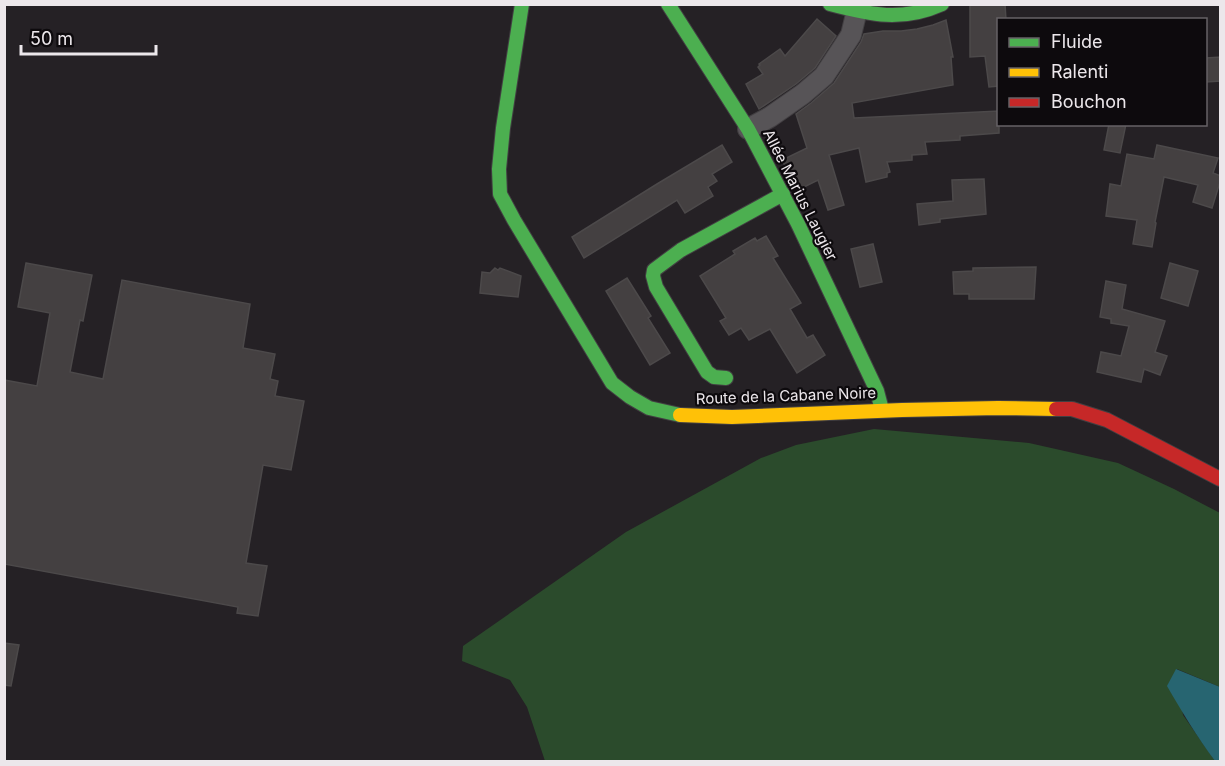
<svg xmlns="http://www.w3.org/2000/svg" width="1225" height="766" font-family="Inter,sans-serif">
<rect width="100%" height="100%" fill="#252125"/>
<path fill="#2b4b2c" d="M874 429 1029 443 1118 463 1174 489 1220 513V687L1177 669 1183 715 1215 761H545L527 707 510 680 462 661 463 646 626 532 761 458 796 445Z"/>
<path fill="#276571" d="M1176 669 1220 687V761H1215C1197 737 1182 712 1167 686Z"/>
<g fill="#444041" stroke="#4c494a" stroke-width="1.5">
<path d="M970 4H1005L1006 20H999V86L989 87 985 56 970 57Z"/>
<path d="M817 19 836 36 815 68 796 84 759 109 746 84 763 74 758 67 760 65 759 64 780 49 785 56Z"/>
<path d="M946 20 953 57H951L953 85 852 103 854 118 999 111V133L960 136V140L925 142 927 154 912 155V160L887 162 890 172 887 173V177L866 182 859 148 829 155 844 205 828 210 818 180 798 190 782 160 807 148 796 114 811 103 834 83 861 42 864 34 883 31H901L917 29 933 25Z"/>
<path d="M1221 57V81L1206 82V58Z"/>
<path d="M1109 124H1126L1120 153 1104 150Z"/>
<path d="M722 145 732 162 712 174 717 181 708 187 713 196 685 213 677 200 584 258 572 237 657 184Z"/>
<path d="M1157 145 1218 158 1213 173 1221 176V179L1212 208 1193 202 1198 185 1164 177 1155 222 1156 223 1152 247 1133 244 1137 220 1106 216 1110 184 1121 186 1127 154 1154 159Z"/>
<path d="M984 179 986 214 940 219V222L919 225 917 204 953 201 952 180Z"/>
<path d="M766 236 778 256 773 258 801 303 790 309 807 338 813 335 825 355 797 373 770 329 749 340 741 328 729 335 720 321 726 318 700 276 735 254 733 251 755 238 757 241Z"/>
<path d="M873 244 882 282 860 287 851 249Z"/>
<path d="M26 263 92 275 83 321 80 320 70 372 103 379 122 280 250 304 243 348 275 354 270 379 278 381 275 396 304 401 291 470 263 465 246 563 267 566 258 616 237 613 238 607 4 564V380L37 386 50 313 18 307Z"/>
<path d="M1170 263 1198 271 1188 306 1161 298Z"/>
<path d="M1036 267 1034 299H969V294H954L953 272 973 271V268Z"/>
<path d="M495 268 498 270 500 268 521 276 518 297 480 293 482 272 490 273Z"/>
<path d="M627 278 651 316 648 318 670 353 650 365 606 291Z"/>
<path d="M1106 281 1126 285 1122 309 1165 321 1155 352 1167 356 1160 375 1144 369 1141 382 1097 372 1101 352 1121 356 1129 326 1111 323V319L1100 317Z"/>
<path d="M4 643 19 645 11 686 4 685Z"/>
</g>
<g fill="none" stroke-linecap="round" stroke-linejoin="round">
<g stroke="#423f42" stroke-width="22">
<path id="street" d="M748 129 770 117 803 94 824 76 851 35 857 10"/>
</g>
<g stroke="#423f42" stroke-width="16">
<g id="fast">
<path d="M522 4 503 128 499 169 500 194 514 220 612 383 630 397 649 408 680 415"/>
<path d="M668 4 748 129 798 224 877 391 882 410"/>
<path d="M830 4C871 15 902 22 942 4"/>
<path d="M726 378 714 377 707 372 656 287 653 276 654 270 681 250 783 194"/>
</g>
</g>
<g stroke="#423f42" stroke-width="16">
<path id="slow" d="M680 415 732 417 902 410 998 408 1056 409"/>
</g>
<g stroke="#423f42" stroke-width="16">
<path id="jam" d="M1056 409H1072L1107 420 1220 479"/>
</g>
<use href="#street" stroke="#575457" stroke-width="20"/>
<use href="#fast" stroke="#4caf50" stroke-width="14"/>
<use href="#slow" stroke="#ffc107" stroke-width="14"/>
<use href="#jam" stroke="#c62828" stroke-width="14"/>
</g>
<g text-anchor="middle" stroke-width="4.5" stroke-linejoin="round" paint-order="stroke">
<g font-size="15" fill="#ece7eb" stroke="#0d0a0d">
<text transform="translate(800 195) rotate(63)" y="5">Allée Marius Laugier</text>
<text transform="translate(786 396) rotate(-2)" y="5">Route de la Cabane Noire</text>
</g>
</g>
<rect width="1225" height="766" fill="none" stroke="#ece7eb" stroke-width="12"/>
<rect x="997" y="18" width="210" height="108" fill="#0d0a0d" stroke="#666266" stroke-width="1.5"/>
<rect x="1009" y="38" width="30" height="9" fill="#4caf50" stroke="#666266" stroke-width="1.5"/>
<text x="1051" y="48" font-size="18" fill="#ece7eb">Fluide</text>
<rect x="1009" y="68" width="30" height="9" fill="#ffc107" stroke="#666266" stroke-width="1.5"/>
<text x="1051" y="78" font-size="18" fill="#ece7eb">Ralenti</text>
<rect x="1009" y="98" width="30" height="9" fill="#c62828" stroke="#666266" stroke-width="1.5"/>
<text x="1051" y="108" font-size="18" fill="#ece7eb">Bouchon</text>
<path d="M21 45v9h135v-9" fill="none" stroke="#ece7eb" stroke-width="3"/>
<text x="30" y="45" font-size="18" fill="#ece7eb" stroke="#0d0a0d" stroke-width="4.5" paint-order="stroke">50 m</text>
</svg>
